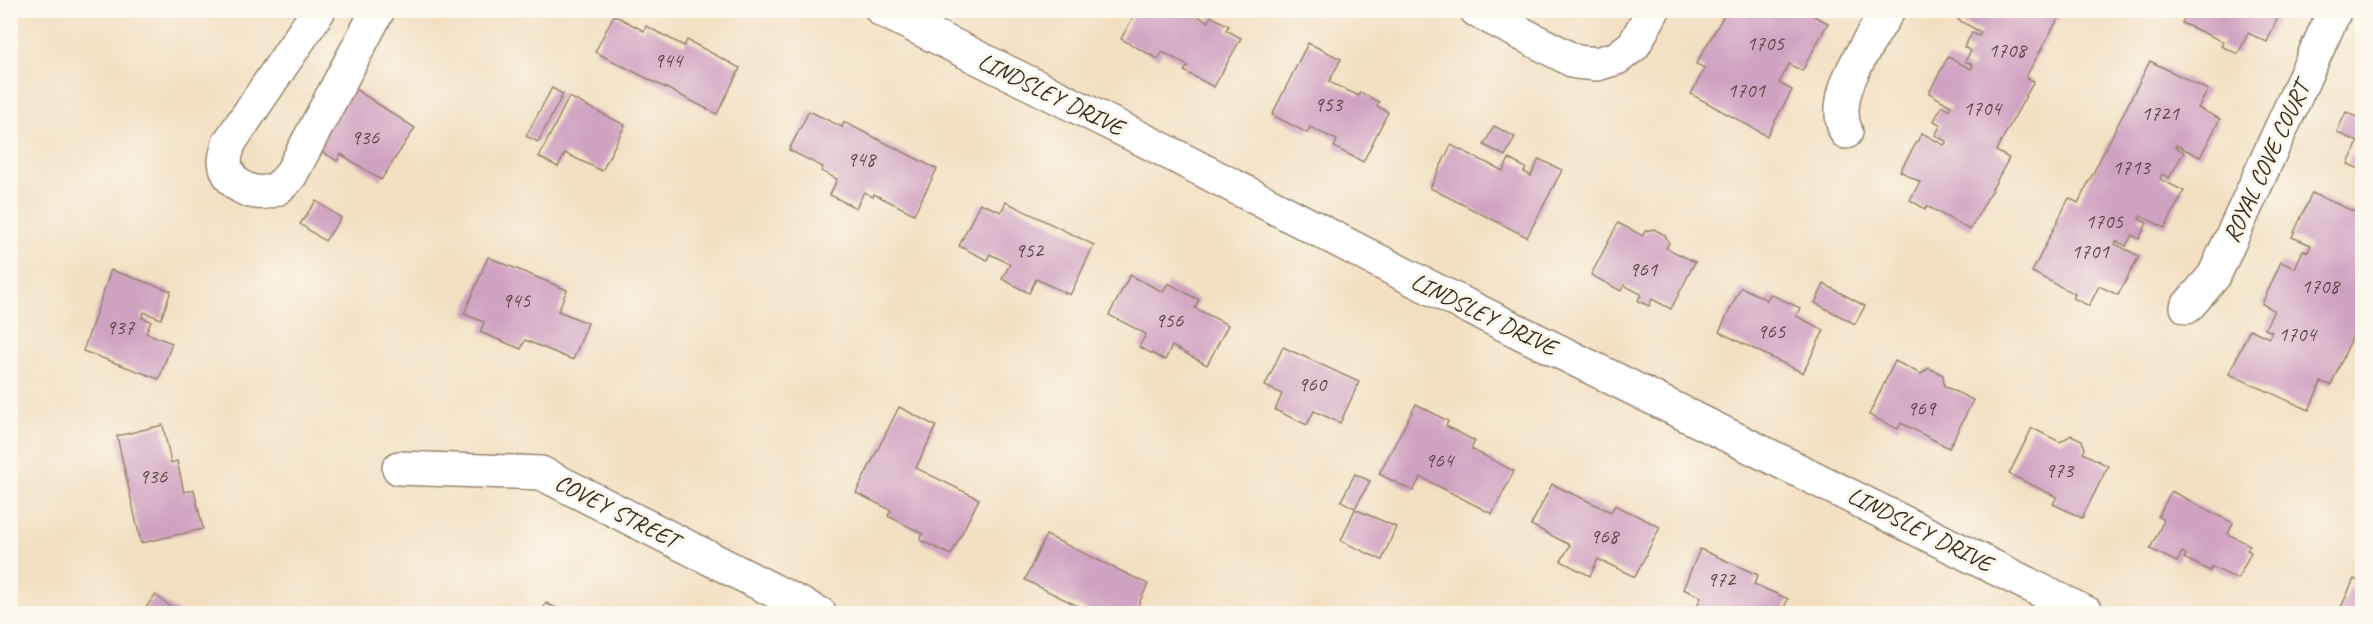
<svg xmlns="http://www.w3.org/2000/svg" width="2373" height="624" font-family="Caveat,sans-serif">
<rect width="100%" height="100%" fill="#fbf7ec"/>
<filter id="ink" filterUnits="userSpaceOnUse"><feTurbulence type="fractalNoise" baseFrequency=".0167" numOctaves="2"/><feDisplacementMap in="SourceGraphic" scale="12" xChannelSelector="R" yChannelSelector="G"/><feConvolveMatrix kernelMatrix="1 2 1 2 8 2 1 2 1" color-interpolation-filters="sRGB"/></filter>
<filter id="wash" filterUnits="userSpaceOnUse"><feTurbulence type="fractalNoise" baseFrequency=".008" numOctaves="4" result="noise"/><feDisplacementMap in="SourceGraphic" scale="24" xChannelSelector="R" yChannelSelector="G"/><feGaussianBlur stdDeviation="1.35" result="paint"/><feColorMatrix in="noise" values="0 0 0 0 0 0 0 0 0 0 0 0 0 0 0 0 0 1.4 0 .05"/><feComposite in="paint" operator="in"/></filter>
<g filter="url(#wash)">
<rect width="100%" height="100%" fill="#f3e0c2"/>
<g id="blocks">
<g fill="#d0a2c1">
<path d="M1137 10H1188L1208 22 1211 16 1229 26 1226 30 1241 38 1214 87 1184 71 1188 66 1163 52 1158 59 1121 39Z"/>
<path d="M1727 10H1818L1814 16 1828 23 1802 71 1789 64 1779 83 1792 90 1767 136 1691 94 1705 68 1696 64Z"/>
<path d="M1963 10H2063L2026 77 2034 81 1996 151 2009 158 1970 230 1927 206 1925 209 1910 200 1920 182 1900 171 1922 133 1944 145 1947 142 1935 135 1941 125 1934 121 1942 106 1949 110 1951 106 1929 93 1948 57 1971 69 1973 65 1965 61 1971 51 1964 47 1972 33 1979 36 1981 32 1958 20Z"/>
<path d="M2187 10H2281L2267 42 2248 33 2238 54 2221 46 2224 42 2182 23Z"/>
<path d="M614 15 644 31 646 26 684 46 687 40 740 68 717 114 595 52Z"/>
<path d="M1308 43 1341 59 1329 82 1359 96 1360 92 1379 102 1377 106 1388 112 1363 162 1334 147 1337 140 1310 127 1307 133 1272 115Z"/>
<path d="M2150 61 2208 90 2198 108 2220 119 2200 157 2176 145 2175 147 2184 152 2169 178 2162 174 2160 179 2184 191 2165 228 2141 216 2139 219 2147 223 2139 239 2132 235 2126 246 2116 241 2115 244 2139 256 2118 295 2099 286 2089 306 2073 298 2075 294 2032 272 2069 198 2078 203Z"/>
<path d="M352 87 415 128 381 180 341 154 337 161 314 147Z"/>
<path d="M552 88 563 94 538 142 526 136Z"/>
<path d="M569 97 625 125 602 171 565 153 558 167 539 157Z"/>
<path d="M809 111 842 127 844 122 937 169 914 214 874 194 873 197 864 192 856 208 830 195 837 179 821 171 823 167 789 150Z"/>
<path d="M2346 112 2362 119V170L2348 164 2358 142 2337 132Z"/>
<path d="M1494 126 1515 137 1505 156 1484 145Z"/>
<path d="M1451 145 1503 171 1509 159 1526 168 1524 172 1531 176 1539 159 1562 170 1527 237 1430 188Z"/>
<path d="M2312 193 2362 215V315L2331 385 2321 382 2309 410 2229 374 2250 329 2269 338 2272 332 2265 329 2274 310 2262 304 2281 262 2295 268 2303 250 2308 252 2311 245 2292 237Z"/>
<path d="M316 201 341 218 325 241 300 224Z"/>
<path d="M1006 202 1094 245 1070 295 1036 279 1029 293 1002 279 1010 264 990 254 987 260 959 246 980 203 1001 212Z"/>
<path d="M1618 223 1643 236 1645 231 1654 229 1665 235 1669 243 1666 248 1695 262 1671 309 1652 299 1649 306 1638 301 1641 294 1624 285 1621 291 1591 275Z"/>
<path d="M488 257 567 290 558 311 588 323 573 360 525 340 521 349 480 332 484 322 464 314Z"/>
<path d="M111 270 171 291 161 319 144 312 142 318 151 321 146 333 172 343 159 379 83 351Z"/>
<path d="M1130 275 1163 292 1168 283 1199 300 1195 308 1228 325 1207 365 1172 346 1165 360 1139 347 1146 334 1109 315Z"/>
<path d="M1824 284 1865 306 1855 324 1815 303Z"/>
<path d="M1741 287 1767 300 1770 294 1800 308 1796 316 1824 330 1803 373 1719 332Z"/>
<path d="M1283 347 1359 382 1340 423 1314 411 1307 425 1275 410 1282 394 1265 386Z"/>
<path d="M1895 361 1921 374 1929 368 1943 375 1944 386 1973 400 1949 448 1901 423 1898 429 1869 415Z"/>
<path d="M1416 404 1448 421 1446 426 1475 441 1471 449 1514 471 1492 514 1421 477 1413 491 1379 474Z"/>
<path d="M899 407 936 426 916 468 979 499 951 555 920 540 923 534 888 516 891 510 856 493Z"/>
<path d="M163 425 171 463 177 461 184 492 194 490 203 529 141 543 117 436Z"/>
<path d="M2032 428 2060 442 2071 435 2082 440 2085 449 2083 453 2108 466 2082 518 2053 504 2057 497 2009 474Z"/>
<path d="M1355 474 1370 481 1355 508 1341 501Z"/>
<path d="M1552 484 1611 512 1615 505 1660 527 1635 577 1598 559 1590 576 1561 561 1570 545 1531 525Z"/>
<path d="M2171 491 2233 523 2228 534 2250 545 2247 550 2251 552 2238 579 2212 567 2210 571 2184 558 2186 555 2182 552 2177 562 2150 549 2164 520 2158 517Z"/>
<path d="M1355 509 1396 527 1382 560 1341 541Z"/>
<path d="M1046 535 1148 584 1134 614H1094L1025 580Z"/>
<path d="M1700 549 1758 575 1754 584 1788 599 1781 614H1731L1720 609 1718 614 1694 613 1701 597 1683 589Z"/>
<path d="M2354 579 2362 583V614H2338Z"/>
<path d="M155 595 181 614H141Z"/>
<path d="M546 603 568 614H541Z"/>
</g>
</g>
</g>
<g filter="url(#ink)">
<use href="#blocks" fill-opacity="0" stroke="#978570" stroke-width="1.5"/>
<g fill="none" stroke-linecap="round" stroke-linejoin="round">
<g stroke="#978570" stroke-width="36">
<g id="minor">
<path d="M319 10 229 143C228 148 225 156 225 161 227 186 255 199 276 189 281 186 286 180 290 176L378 10"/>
<path d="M882 10 1152 144 1419 282 2088 614"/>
<path d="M1476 10 1576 62 1597 64 1617 58 1634 45 1653 10"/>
<path d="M1846 132C1829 93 1869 44 1888 10"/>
<path d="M2187 307 2214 276 2335 10"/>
<path d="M399 468 541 473 820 614"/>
</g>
</g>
<use href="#minor" stroke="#fff" stroke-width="33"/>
</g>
</g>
<g text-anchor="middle" stroke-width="6" stroke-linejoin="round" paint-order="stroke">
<g font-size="21" fill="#604847">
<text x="1765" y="50">1705</text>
<text x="2007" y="57">1708</text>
<text x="668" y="67">944</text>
<text x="1746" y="97">1701</text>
<text x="1328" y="111">953</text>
<text x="1982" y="115">1704</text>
<text x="2160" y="120">1721</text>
<text x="365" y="144">936</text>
<text x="861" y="166">948</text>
<text x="2131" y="174">1713</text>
<text x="2104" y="228">1705</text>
<text x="1029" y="257">952</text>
<text x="2090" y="258">1701</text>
<text x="1643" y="276">961</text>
<text x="2320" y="293">1708</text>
<text x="516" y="307">945</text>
<text x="1169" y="327">956</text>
<text x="120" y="334">937</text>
<text x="1771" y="338">965</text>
<text x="2297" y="341">1704</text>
<text x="1312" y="391">960</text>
<text x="1921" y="415">969</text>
<text x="1439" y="467">964</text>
<text x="2059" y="477">973</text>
<text x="153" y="483">936</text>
<text x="1604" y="543">968</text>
<text x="1721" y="586">972</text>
</g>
<g font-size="24" fill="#3b2a1e" stroke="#fbf7ec">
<text transform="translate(1051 94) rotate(26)" y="8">LINDSLEY DRIVE</text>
<text transform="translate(2266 162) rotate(-65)" y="8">ROYAL COVE COURT</text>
<text transform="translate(1484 314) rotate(26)" y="8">LINDSLEY DRIVE</text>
<text transform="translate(617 511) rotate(27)" y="8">COVEY STREET</text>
<text transform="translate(1920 529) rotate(27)" y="8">LINDSLEY DRIVE</text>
</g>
</g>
<rect width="2373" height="624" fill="none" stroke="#fbf7ec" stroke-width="36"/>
</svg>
